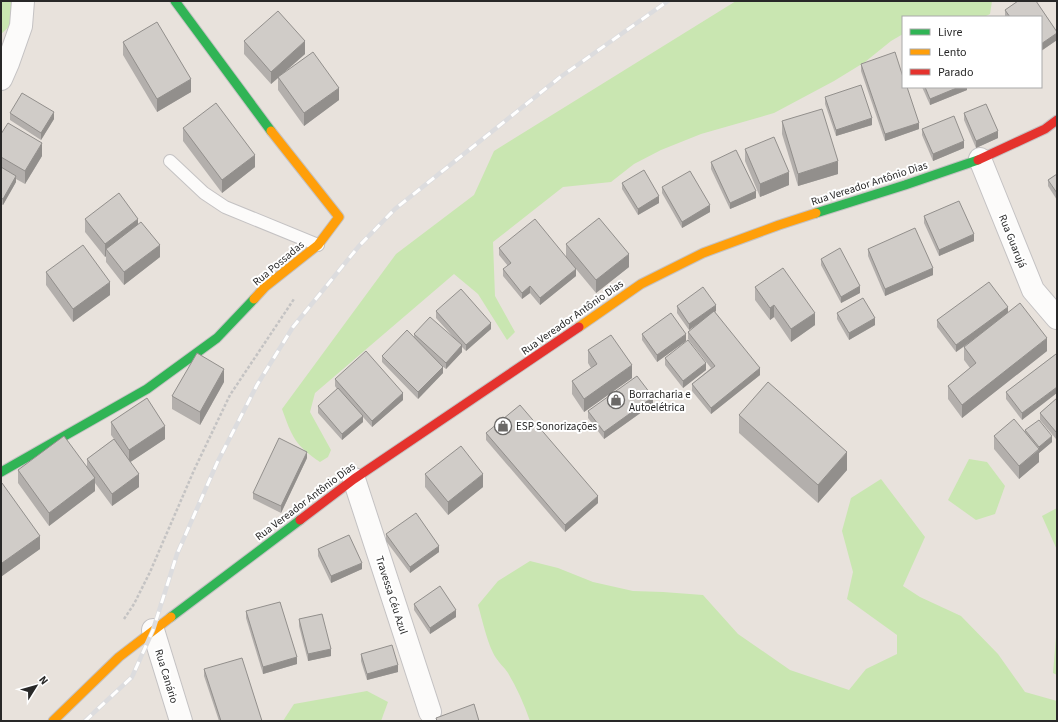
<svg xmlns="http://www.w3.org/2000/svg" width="1058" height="722" font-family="'Source Sans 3',sans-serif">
<rect width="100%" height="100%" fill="#e8e2dc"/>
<g fill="#c9e6b1">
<path d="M1 1H15C17 18 14 23 1 34Z"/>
<path d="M736 1H992L990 14 984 17H903V34L891 41 865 62 834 81 774 113 701 134 661 150 634 164 611 182 563 187 493 242 495 296 515 332 507 340 478 294 454 274 315 393 310 412 331 450 328 457 320 462C295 445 292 437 282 409L396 254 474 195 494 151Z"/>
<path d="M969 459 987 462 1005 486 995 514 976 520 948 500Z"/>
<path d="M881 479 925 537 903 586 920 597 961 616 998 654 1025 692 1057 701V721H530C524 704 517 688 508 673 504 667 499 663 496 658 488 646 482 619 478 605L498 581 530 561 558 568 593 582 633 591 663 592 703 595 738 634 790 670 849 690 866 669 897 654V635L847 599 853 572 842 531 851 498Z"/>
<path d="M1057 508V550L1042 516Z"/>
<path d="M1057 625V675L1053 673Z"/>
<path d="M367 691 388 702 381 721H283L294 704Z"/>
</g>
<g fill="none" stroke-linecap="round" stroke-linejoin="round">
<g stroke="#c4c2c3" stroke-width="14">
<path id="lane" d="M170 161 204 193 225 207 318 245"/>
</g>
<g stroke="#c4c2c3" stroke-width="24">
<g id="street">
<path d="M1 79 8 63 21 26 23 1"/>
<path d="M980 159 1033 290 1057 318"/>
<path d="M354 479 430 712"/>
<path d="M153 630 181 721"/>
</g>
</g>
<g stroke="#c4c2c3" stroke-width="11">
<g id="fast">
<path d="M175 1 271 131"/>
<path d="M816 213 905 185 978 160"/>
<path d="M1 472 147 389 217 338 254 299"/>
<path d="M171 617 300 520"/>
</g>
</g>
<g stroke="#c4c2c3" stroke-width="11">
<g id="slow">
<path d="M254 299 265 287 318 245 339 217 271 131"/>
<path d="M579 327 641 284 703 253 779 225 816 213"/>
<path d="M53 721 119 657 171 617"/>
</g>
</g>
<g stroke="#c4c2c3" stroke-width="11">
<g id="jam">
<path d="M978 160 1045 129 1057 120"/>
<path d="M300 520 354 479 579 327"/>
</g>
</g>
<path stroke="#c4c3c3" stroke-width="2.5" stroke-dasharray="3 2" stroke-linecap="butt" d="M124 619 134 604 150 572 195 468 230 395 294 299"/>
<use href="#lane" stroke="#fcfbfa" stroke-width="12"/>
<use href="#street" stroke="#fcfbfa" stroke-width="22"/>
<use href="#fast" stroke="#30b455" stroke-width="9"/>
<use href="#slow" stroke="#ff9f0a" stroke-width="9"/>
<use href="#jam" stroke="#e5322d" stroke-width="9"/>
<g stroke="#dcdcde" stroke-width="4.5">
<path id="rail" d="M85 721 132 677 153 630 177 554 217 463 257 385 293 327 359 246 395 209 559 78 668 1"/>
</g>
<use href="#rail" stroke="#fff" stroke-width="3" stroke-dasharray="9" stroke-linecap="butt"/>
</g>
<g fill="#b3afac">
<path d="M1018 1H1036L1057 32V40L1041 51V17H1006L1005 16V10Z"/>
<path d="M244 41 305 54 280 76 339 100 304 126 278 90V78L271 84 244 54Z"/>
<path d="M123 42 191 92 157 112 123 55Z"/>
<path d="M861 64 919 129 885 141 861 71Z"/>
<path d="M922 87H967V90L930 105Z"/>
<path d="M825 97 872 125 836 136 825 104Z"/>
<path d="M10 113 54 119 41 140 10 120Z"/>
<path d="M964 113 998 138 976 148 964 120Z"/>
<path d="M782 121 838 174 798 186 782 134Z"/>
<path d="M183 128 255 167 222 193 183 141Z"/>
<path d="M922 129 964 148 933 161 922 135Z"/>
<path d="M1 134 42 156 25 184 16 179V182L3 205 1 204Z"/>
<path d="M745 149 789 185 760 197 745 161Z"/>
<path d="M711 162 756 198 730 209 711 169Z"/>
<path d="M1057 174V200L1048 186V180Z"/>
<path d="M622 183 659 203 638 215 622 189Z"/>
<path d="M662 187 710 212 682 228 662 193Z"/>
<path d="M924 216 974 241 939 256 924 223Z"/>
<path d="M85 219 138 224 160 257 124 285 106 262V256L105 257 85 232Z"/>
<path d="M566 244 629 267 596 293 566 257Z"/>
<path d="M499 248 576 276 540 305 530 293 522 299 503 276V269L508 266 499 255Z"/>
<path d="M868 249 933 275 885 296 868 256Z"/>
<path d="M821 259 860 293 841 303 821 265Z"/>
<path d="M46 272 110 295 73 322 46 285Z"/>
<path d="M755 287 815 325 791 342 774 317 770 320 755 300Z"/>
<path d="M677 306 716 311 715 312 760 375 711 414 692 391V384L711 368 688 339V332L696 325 689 330 677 313Z"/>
<path d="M436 311 491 329 466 351 462 347V352L446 369 442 366 443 373 418 399 382 362V356L414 338V334L455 339 436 318Z"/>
<path d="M1008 312 1047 351 962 418 948 399V386L970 368 964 360V347L972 341 956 352 937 327V320Z"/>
<path d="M837 313 875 325 849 340 837 319Z"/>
<path d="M642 334 686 341 657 362 642 340Z"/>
<path d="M588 350 632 378 584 412 572 394V381L591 368 588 363Z"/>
<path d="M1056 354 1022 420 1006 399V392Z"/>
<path d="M665 358 706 370 683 388 665 365Z"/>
<path d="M335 379 403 400 372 427 363 417V422L342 440 318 413V406L337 389 335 386Z"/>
<path d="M224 382 200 425 172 409V396Z"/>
<path d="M1057 398V437L1056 439 1040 420V413Z"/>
<path d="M653 404 604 439 588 418V411Z"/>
<path d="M739 415 847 470 818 503 739 433Z"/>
<path d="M111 422 165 439 130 462 139 487 112 506 95 483V491L49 526 18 483V470L87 467V459L114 439 111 435Z"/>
<path d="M1025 430 1052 442 1039 453V462L1019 479 994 449V436L1025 433Z"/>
<path d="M486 433 598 503 565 532 486 440Z"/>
<path d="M307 458 281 513 253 499V493Z"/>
<path d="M425 474 483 487 448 515 425 487Z"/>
<path d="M1 484 40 549 2 576 1 575Z"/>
<path d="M386 534 439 552 410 573 386 541Z"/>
<path d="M318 549 362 569 331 583 318 556Z"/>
<path d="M414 604 456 617 430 634 414 610Z"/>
<path d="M246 611 297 664 263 674 246 618Z"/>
<path d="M299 619 331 656 308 661 299 626Z"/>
<path d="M361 654 398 672 367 680 361 661Z"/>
<path d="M204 669 262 721H219L204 676Z"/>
</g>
<g fill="#928f8c">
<path d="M1057 33V40L1041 51V44Z"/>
<path d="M305 41V54L271 84V72Z"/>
<path d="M191 79V92L157 112V99Z"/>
<path d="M959 87H967V90L930 105V99Z"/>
<path d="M339 88V100L304 126V113Z"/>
<path d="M54 112V119L41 140V133Z"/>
<path d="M872 118V125L836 136V130Z"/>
<path d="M919 123V129L885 141V134Z"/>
<path d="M998 131V138L976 148V141Z"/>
<path d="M964 141V148L933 161V154Z"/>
<path d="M42 143V156L25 184V171Z"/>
<path d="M255 155V167L222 193V180Z"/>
<path d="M838 161V174L798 186V174Z"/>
<path d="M789 172V185L760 197V184Z"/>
<path d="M16 176V182L3 205V199Z"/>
<path d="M756 191V198L730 209V203Z"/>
<path d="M659 196V203L638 215V209Z"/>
<path d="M710 205V212L682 228V222Z"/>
<path d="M138 219V231L106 249V256L105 257V244Z"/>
<path d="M974 234V241L939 256V250Z"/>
<path d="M160 245V257L124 285V272Z"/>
<path d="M629 254V267L596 293V280Z"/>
<path d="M933 268V275L885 296V289Z"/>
<path d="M576 269V276L540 305V298Z"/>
<path d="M110 282V295L73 322V309Z"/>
<path d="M530 286V293L522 299V293Z"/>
<path d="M860 286V293L841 303V297Z"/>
<path d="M716 305V311L689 330V324Z"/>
<path d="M774 305V317L770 320V308Z"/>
<path d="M1008 307V314L956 352V345Z"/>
<path d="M815 313V325L791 342V329Z"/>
<path d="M875 318V325L849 340V333Z"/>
<path d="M491 323V329L466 351V345Z"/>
<path d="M686 334V341L657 362V355Z"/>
<path d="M1047 338V351L962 418V405Z"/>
<path d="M462 345V352L446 369V363Z"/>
<path d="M706 363V370L683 388V381Z"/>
<path d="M632 365V378L584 412V399Z"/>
<path d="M443 367V373L418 399V392Z"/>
<path d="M760 368V375L711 414V408Z"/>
<path d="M224 369V382L200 425V412Z"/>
<path d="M1057 387V393L1022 420V413Z"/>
<path d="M403 393V400L372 427V421Z"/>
<path d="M653 397V404L604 439V432Z"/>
<path d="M363 416V422L342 440V434Z"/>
<path d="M165 426V439L129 463V450Z"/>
<path d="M1057 431V437L1056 439V432Z"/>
<path d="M1052 436V442L1039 453V462L1019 479V466L1039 450V447Z"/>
<path d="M307 452V458L281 513V506Z"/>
<path d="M847 452V470L818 503V485Z"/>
<path d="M139 474V487L112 506V494Z"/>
<path d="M483 474V487L448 515V502Z"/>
<path d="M95 478V491L49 526V513Z"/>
<path d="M598 496V503L565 532V525Z"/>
<path d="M40 536V549L2 576V563Z"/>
<path d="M439 546V552L410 573V567Z"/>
<path d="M362 563V569L331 583V576Z"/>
<path d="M456 610V617L430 634V628Z"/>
<path d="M331 649V656L308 661V654Z"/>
<path d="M297 657V664L263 674V667Z"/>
<path d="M398 665V672L367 680V674Z"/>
</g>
<g fill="#d0ccc8" stroke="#928f8c">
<path d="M1018 1H1036L1057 32V33L1041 44V17H1010L1005 10Z"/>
<path d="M278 11 305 41 271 72 244 41Z"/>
<path d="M157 22 191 79 157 99 123 42Z"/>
<path d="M313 52 339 88 304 113 278 77Z"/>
<path d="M895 52 903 77V87H907L919 123 885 134 861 64Z"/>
<path d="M861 85 872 118 836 130 825 97Z"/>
<path d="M925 87H959L930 99Z"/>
<path d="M22 93 54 112 41 133 10 113Z"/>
<path d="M216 103 255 155 222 180 183 128Z"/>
<path d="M986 104 998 131 976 141 964 113Z"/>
<path d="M822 109 838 161 798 174 782 121Z"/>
<path d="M954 116 964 141 933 154 922 129Z"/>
<path d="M8 123 42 143 25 171 1 157V134Z"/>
<path d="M774 137 789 172 760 184 745 149Z"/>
<path d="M736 150 756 191 730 203 711 162Z"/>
<path d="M1 167 16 176 3 199 1 198Z"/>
<path d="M644 170 659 196 638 209 622 183Z"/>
<path d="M690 171 710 205 682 222 662 187Z"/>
<path d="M1057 174V193L1048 180Z"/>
<path d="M119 193 138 219 105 244 85 219Z"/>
<path d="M959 201 974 234 939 250 924 216Z"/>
<path d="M599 218 629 254 596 280 566 244Z"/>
<path d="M535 219 576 269 540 298 530 286 522 293 503 269 511 263 499 248Z"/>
<path d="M141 222 160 245 124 272 106 249Z"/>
<path d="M915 228 933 268 885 289 868 249Z"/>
<path d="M83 245 110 282 73 309 46 272Z"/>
<path d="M840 248 860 286 841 297 821 259Z"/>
<path d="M783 268 815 313 791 329 774 305 770 308 755 287Z"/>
<path d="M989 282 1008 307 956 345 937 320Z"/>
<path d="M703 287 716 305 689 324 677 306Z"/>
<path d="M461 289 491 323 466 345 436 311Z"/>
<path d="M863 298 875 318 849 333 837 313Z"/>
<path d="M1020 303 1047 338 962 405 948 386 976 363 964 347Z"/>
<path d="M714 311 760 368 711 408 692 384 715 366 688 332Z"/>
<path d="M671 313 686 334 657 355 642 334Z"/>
<path d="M430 317 462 345 446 363 414 334Z"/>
<path d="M407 330 443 367 418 392 382 356Z"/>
<path d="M611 335 632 365 584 399 572 381 597 364 588 350Z"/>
<path d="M688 340 706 363 683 381 665 358Z"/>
<path d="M366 351 403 393 372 421 335 379Z"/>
<path d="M197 353 224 369 200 412 172 396Z"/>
<path d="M1056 354 1057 355V387L1022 413 1006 392Z"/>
<path d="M637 376 653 397 604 432 588 411Z"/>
<path d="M768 382 847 452 818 485 739 415Z"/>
<path d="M338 388 363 416 342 434 318 406Z"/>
<path d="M147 398 165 426 129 450 111 422Z"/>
<path d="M1057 398V431L1056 432 1040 413Z"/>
<path d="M520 405 598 496 565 525 486 433Z"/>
<path d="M1014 419 1039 449 1019 466 994 436Z"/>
<path d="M1039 420 1052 436 1039 447 1025 430Z"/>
<path d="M64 436 95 478 49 513 18 470Z"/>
<path d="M279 438 307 452 281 506 253 493Z"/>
<path d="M114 439 139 474 112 494 87 459Z"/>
<path d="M461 446 483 474 448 502 425 474Z"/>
<path d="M2 483 40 536 2 563 1 562V484Z"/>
<path d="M416 513 439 546 410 567 386 534Z"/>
<path d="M349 535 362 563 331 576 318 549Z"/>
<path d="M440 586 456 610 430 628 414 604Z"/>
<path d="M280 602 297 657 263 667 246 611Z"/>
<path d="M322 614 331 649 308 654 299 619Z"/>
<path d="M392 645 398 665 367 674 361 654Z"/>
<path d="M242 658 262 721H221L204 669Z"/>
<path d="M474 704 479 721H437L436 718Z"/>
</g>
<defs>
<g id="shop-ring" transform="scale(0.9)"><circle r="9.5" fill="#fff" stroke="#6b6967" stroke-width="1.5"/><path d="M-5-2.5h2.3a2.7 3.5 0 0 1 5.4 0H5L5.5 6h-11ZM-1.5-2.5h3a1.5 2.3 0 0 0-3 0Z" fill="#6b6967"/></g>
</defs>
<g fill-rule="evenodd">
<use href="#shop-ring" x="616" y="400"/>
<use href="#shop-ring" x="503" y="426"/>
</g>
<g text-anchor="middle" stroke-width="4" stroke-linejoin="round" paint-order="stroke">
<g font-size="11" fill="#282828" stroke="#fff">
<text transform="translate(869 183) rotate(-18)" y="4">Rua Vereador Antônio Dias</text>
<text transform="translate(1013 241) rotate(68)" y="4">Rua Guarujá</text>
<text transform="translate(278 263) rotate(-40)" y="4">Rua Possadas</text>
<text transform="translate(572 317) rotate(-35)" y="4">Rua Vereador Antônio Dias</text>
<text transform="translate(305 501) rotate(-37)" y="4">Rua Vereador Antônio Dias</text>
<text transform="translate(392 595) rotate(72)" y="4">Travessa Céu Azul</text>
<text transform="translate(167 676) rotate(73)" y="4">Rua Canário</text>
</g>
<g font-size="11" fill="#282828" stroke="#fff" text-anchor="start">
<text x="629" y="398">Borracharia e<tspan x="629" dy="13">Autoelétrica</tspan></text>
<text x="516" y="430">ESP Sonorizações</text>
</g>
</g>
<rect width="1058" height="722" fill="none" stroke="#282828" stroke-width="4"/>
<rect x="902" y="16" width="140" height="72" fill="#ffffff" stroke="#a9a9a9"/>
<rect x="910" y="29" width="20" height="6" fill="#30b455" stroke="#a9a9a9"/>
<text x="938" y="36" font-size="12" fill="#282828">Livre</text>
<rect x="910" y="49" width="20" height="6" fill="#ff9f0a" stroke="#a9a9a9"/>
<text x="938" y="56" font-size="12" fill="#282828">Lento</text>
<rect x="910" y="69" width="20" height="6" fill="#e5322d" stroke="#a9a9a9"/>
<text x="938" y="76" font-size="12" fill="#282828">Parado</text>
<g transform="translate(36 686) rotate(53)" stroke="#ffffff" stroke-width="3" paint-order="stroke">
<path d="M0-3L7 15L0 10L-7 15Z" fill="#282828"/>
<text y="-6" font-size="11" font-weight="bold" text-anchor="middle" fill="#282828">N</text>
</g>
</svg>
